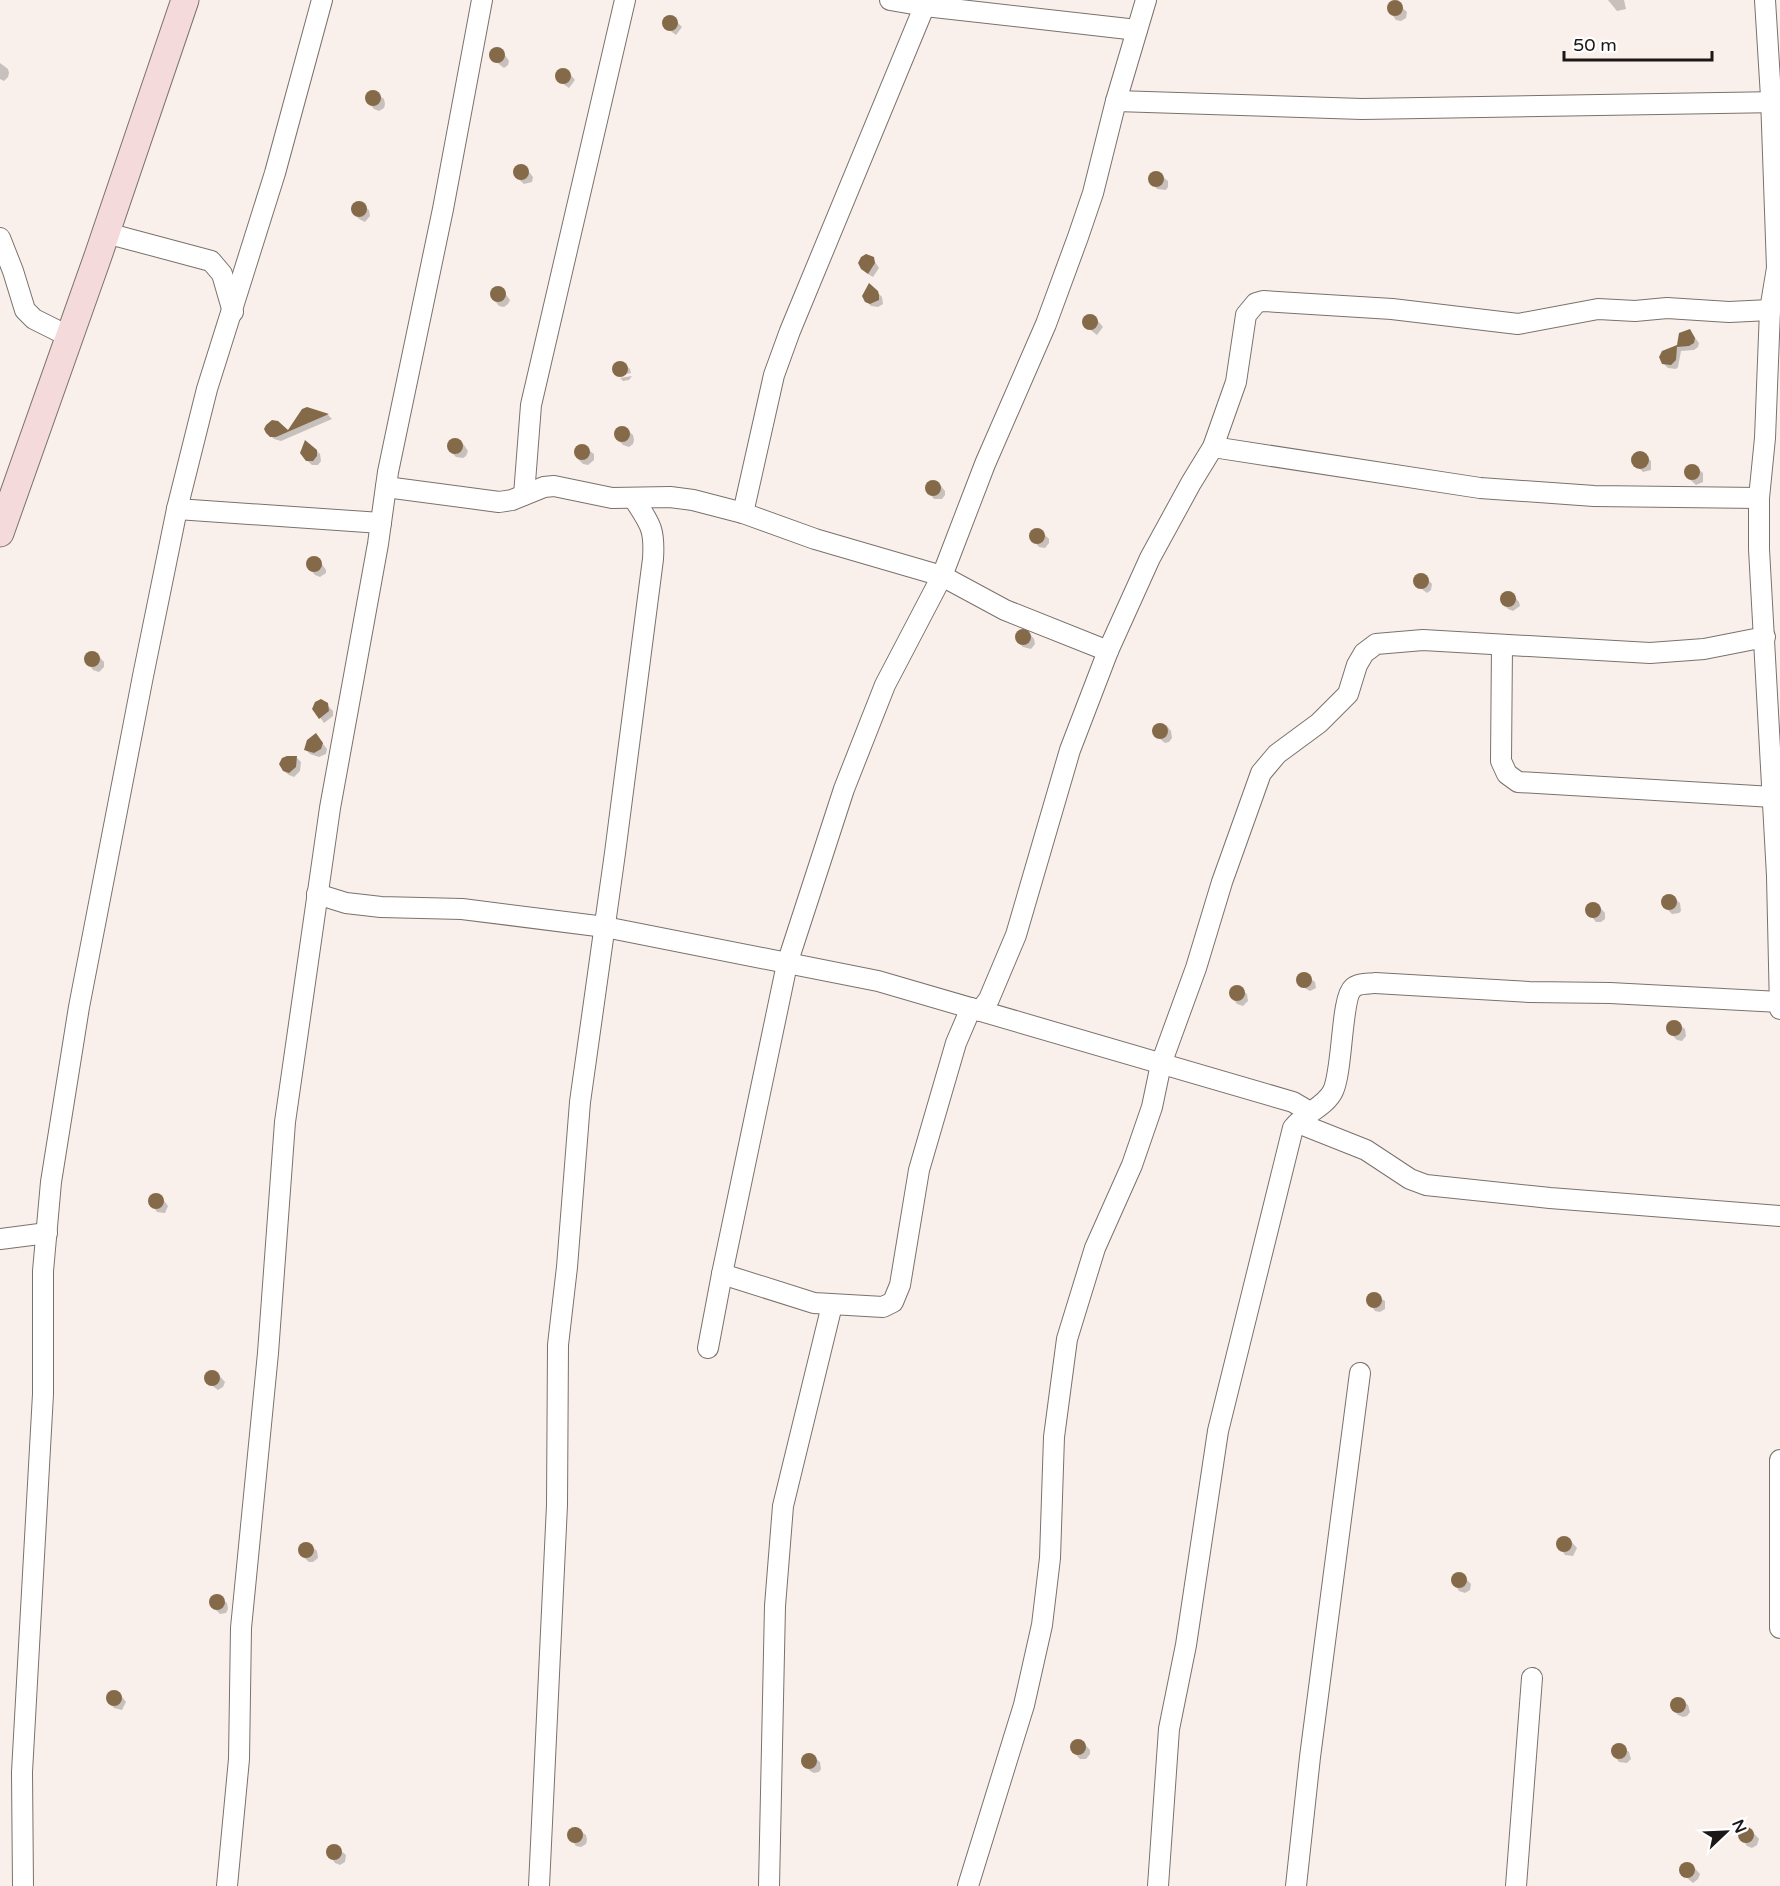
<svg xmlns="http://www.w3.org/2000/svg" width="1780" height="1886" font-family="'Varela Round',sans-serif">
<rect width="100%" height="100%" fill="#faf0eb"/>
<g fill="#0003">
<path d="M1608 0H1624L1626 9 1617 11Z"/>
<path d="M1395 1 1407 12 1406 18 1401 21 1396 20 1388 9 1390 4Z"/>
<path d="M667 16H671L682 27 676 35 664 26 663 21Z"/>
<path d="M497 48H500L509 61 508 65 504 68 491 58V52Z"/>
<path d="M0 63 8 69 9 73 8 77 4 81 0 79Z"/>
<path d="M566 69 575 80 569 88 556 79 557 73 560 70Z"/>
<path d="M375 92 384 99 385 104 384 108 379 111 374 109 366 100 368 94Z"/>
<path d="M518 166 525 167 533 177 532 182 524 184 515 176 514 169Z"/>
<path d="M1157 172 1168 181V187L1166 190 1157 189 1149 179 1152 174Z"/>
<path d="M359 202 369 210 370 216 365 222 359 219 351 209 354 204Z"/>
<path d="M873 259 879 268 873 277 868 274Z"/>
<path d="M501 288 510 300 508 304 504 307 499 306 491 296 493 290Z"/>
<path d="M877 292 882 297 883 304 878 307 871 306 866 301Z"/>
<path d="M1093 315 1103 327 1097 335 1084 325V319L1087 316Z"/>
<path d="M1690 331 1699 343 1698 347 1694 350 1681 351 1678 367 1676 369 1668 368 1663 363V352L1678 347Z"/>
<path d="M622 362 630 369 631 373 618 376 614 372 615 364Z"/>
<path d="M632 376 629 380 623 381 620 378Z"/>
<path d="M307 409 328 415 332 419 281 441 274 439 269 434 277 423 288 432 303 411Z"/>
<path d="M624 427 633 435 634 440 633 444 629 447 623 445 615 437 618 429Z"/>
<path d="M452 440H459L464 445 468 451 466 456 463 458 456 457 451 452 449 447V443Z"/>
<path d="M579 446H583L594 454V460L588 465 583 464 578 459 575 450Z"/>
<path d="M315 449 320 454 321 461 318 465H312L303 457Z"/>
<path d="M1642 453 1651 461V470L1643 472 1635 464V454Z"/>
<path d="M1693 465 1703 473V482L1696 485 1685 475 1686 469Z"/>
<path d="M937 481 945 491V495L942 499H934L926 489 928 483Z"/>
<path d="M1036 529 1040 530 1049 539V543L1045 548 1039 547 1030 537 1032 531Z"/>
<path d="M317 557 326 570V573L320 577 315 575 307 566 309 559Z"/>
<path d="M1417 575H1424L1432 584 1431 590 1427 593 1415 584 1414 579Z"/>
<path d="M1511 592 1519 602 1520 606 1513 611 1508 609 1500 599 1505 593Z"/>
<path d="M1020 631 1030 634 1034 639 1035 644 1031 649 1023 647 1018 642 1016 637Z"/>
<path d="M95 652 104 662V667L99 672 93 670 85 659 89 653Z"/>
<path d="M325 703 333 711V716L324 723 314 709Z"/>
<path d="M1157 724 1167 726 1171 731 1172 738 1169 742 1165 743 1154 734 1153 730Z"/>
<path d="M320 740 327 749 326 754 319 757 310 754 306 750Z"/>
<path d="M297 758 301 762 300 771 294 777 289 775 284 771Z"/>
<path d="M1667 896H1672L1680 903 1681 911 1679 913 1672 914 1663 905V899Z"/>
<path d="M1589 904H1597L1605 913V919L1601 922H1596L1586 910Z"/>
<path d="M1303 973 1315 982 1316 988 1310 991 1299 985 1297 979 1300 974Z"/>
<path d="M1237 986 1247 994 1248 1001 1243 1006 1237 1004 1229 993 1232 988Z"/>
<path d="M1676 1022 1685 1029 1686 1036 1682 1041 1677 1040 1669 1032V1023Z"/>
<path d="M155 1194H159L168 1206 165 1213 157 1212 149 1201 151 1196Z"/>
<path d="M1373 1293 1385 1301V1309L1380 1312 1375 1311 1367 1300 1369 1295Z"/>
<path d="M212 1371H215L225 1382 223 1387 218 1390 206 1381V1375Z"/>
<path d="M1564 1537 1570 1540 1577 1548 1573 1556 1565 1555 1557 1544 1560 1539Z"/>
<path d="M309 1544 317 1551 318 1558 313 1562H309L300 1554 301 1545Z"/>
<path d="M1458 1573 1462 1575 1471 1584 1470 1590 1465 1593 1459 1591 1452 1580 1454 1575Z"/>
<path d="M216 1595 227 1603 228 1609 226 1613 220 1614 211 1605 212 1597Z"/>
<path d="M113 1691 120 1694 126 1702 122 1710 114 1708 106 1698 109 1693Z"/>
<path d="M1678 1697 1688 1705 1690 1712 1687 1716 1683 1717 1678 1715 1670 1705 1673 1700Z"/>
<path d="M1075 1740H1081L1090 1750V1754L1086 1759H1080L1072 1750V1744Z"/>
<path d="M1618 1744 1629 1752 1631 1759 1627 1763 1619 1762 1611 1751 1614 1746Z"/>
<path d="M810 1754 820 1762 821 1769 819 1772 814 1773 810 1771 802 1761 805 1756Z"/>
<path d="M575 1827 586 1835 587 1840 586 1844 581 1847 576 1846 568 1835 570 1830Z"/>
<path d="M1745 1828 1750 1829 1759 1839 1757 1845 1752 1848 1747 1846 1740 1837 1741 1830Z"/>
<path d="M334 1845 346 1855 345 1862 340 1865 335 1863 327 1852 329 1847Z"/>
<path d="M1684 1864H1691L1700 1874 1698 1879 1693 1883 1681 1873 1680 1868Z"/>
</g>
<g fill="#846a49">
<circle cx="1395" cy="8" r="8"/>
<circle cx="670" cy="23" r="8"/>
<circle cx="497" cy="55" r="8"/>
<circle cx="563" cy="76" r="8"/>
<circle cx="373" cy="98" r="8"/>
<circle cx="521" cy="172" r="8"/>
<circle cx="1156" cy="179" r="8"/>
<circle cx="359" cy="209" r="8"/>
<path d="M866 254 874 257 875 263 868 274 861 269 858 263 861 257Z"/>
<path d="M869 283 878 291 879 295V300L870 304 865 302 862 296Z"/>
<circle cx="498" cy="294" r="8"/>
<circle cx="1090" cy="322" r="8"/>
<path d="M1690 329 1695 338 1694 343 1689 346 1677 347 1676 360 1671 365 1662 364 1659 357 1662 351 1677 345 1679 333Z"/>
<circle cx="620" cy="369" r="8"/>
<path d="M307 407 329 414 276 437H270L266 433 264 429 266 425 272 420 278 421 288 430 302 409Z"/>
<circle cx="622" cy="434" r="8"/>
<circle cx="455" cy="446" r="8"/>
<path d="M305 440 317 450V456L313 461H306L300 453Z"/>
<circle cx="582" cy="452" r="8"/>
<circle cx="1640" cy="460" r="9"/>
<circle cx="1692" cy="472" r="8"/>
<circle cx="933" cy="488" r="8"/>
<circle cx="1037" cy="536" r="8"/>
<circle cx="314" cy="564" r="8"/>
<circle cx="1421" cy="581" r="8"/>
<circle cx="1508" cy="599" r="8"/>
<circle cx="1023" cy="637" r="8"/>
<circle cx="92" cy="659" r="8"/>
<path d="M321 699 328 703 329 711 319 719 312 709 315 702Z"/>
<circle cx="1160" cy="731" r="8"/>
<path d="M316 733 323 743 321 749 314 753 304 750 307 740Z"/>
<path d="M287 756H297L296 767 289 773 283 771 279 764 282 758Z"/>
<circle cx="1669" cy="902" r="8"/>
<circle cx="1593" cy="910" r="8"/>
<circle cx="1304" cy="980" r="8"/>
<circle cx="1237" cy="993" r="8"/>
<circle cx="1674" cy="1028" r="8"/>
<circle cx="156" cy="1201" r="8"/>
<circle cx="1374" cy="1300" r="8"/>
<circle cx="212" cy="1378" r="8"/>
<circle cx="1564" cy="1544" r="8"/>
<circle cx="306" cy="1550" r="8"/>
<circle cx="1459" cy="1580" r="8"/>
<circle cx="217" cy="1602" r="8"/>
<circle cx="114" cy="1698" r="8"/>
<circle cx="1678" cy="1705" r="8"/>
<circle cx="1078" cy="1747" r="8"/>
<circle cx="1619" cy="1751" r="8"/>
<circle cx="809" cy="1761" r="8"/>
<circle cx="1746" cy="1835" r="8"/>
<circle cx="575" cy="1835" r="8"/>
<circle cx="334" cy="1852" r="8"/>
<circle cx="1687" cy="1870" r="8"/>
</g>
<g fill="none" stroke-linecap="round" stroke-linejoin="round">
<g stroke="#7a716d" stroke-width="22">
<g id="street">
<path d="M890 0 925 6 1137 30"/>
<path d="M1765 0 1771 97 1777 268 1770 310 1765 438 1759 498V549L1777 876 1780 1009"/>
<path d="M1116 101 1362 109 1780 102"/>
<path d="M106 233 211 261 222 274 233 312"/>
<path d="M0 238 13 271 25 310 34 319 70 337"/>
<path d="M1213 447 1480 488 1594 496 1759 498"/>
<path d="M386 487 499 502 512 500 544 487 554 486 612 498 670 497 693 500 743 513 815 539 942 576 1005 610 1108 651"/>
<path d="M524 495 531 405 625 0"/>
<path d="M177 509 381 523"/>
<path d="M743 513 774 375 790 331 927 0"/>
<path d="M1502 645 1501 761 1507 774 1518 782 1773 797"/>
<path d="M317 894 346 903 381 907 462 909 605 927 878 981 1293 1102 1310 1112"/>
<path d="M980 1011 989 999 1016 935 1070 750 1108 651 1150 558 1191 483 1213 447 1236 382 1246 315 1256 303 1263 301 1392 309 1518 324 1598 309 1635 311 1667 308 1729 312 1770 310"/>
<path d="M1298 1123 1366 1150 1410 1179 1426 1185 1550 1198 1780 1216"/>
<path d="M0 1239 47 1233"/>
<path d="M722 1274 814 1303 883 1307 893 1302 900 1285 919 1170 956 1043 971 1008"/>
<path d="M708 1348 722 1274 787 964 844 789 885 685 942 576 985 464 1046 324 1078 237 1093 193 1116 101 1146 0"/>
<path d="M1780 1460V1628"/>
<path d="M23 1886 22 1772 43 1394V1271L51 1182 79 1007 143 676 177 509 207 389 275 173 322 0"/>
<path d="M227 1886 239 1759 241 1628 268 1353 285 1122 330 808 378 544 388 472 443 209 482 0"/>
<path d="M539 1886 557 1505 558 1345 567 1267 580 1102 615 853 653 559C655 528 650 524 634 499"/>
<path d="M769 1886 775 1606 783 1506 832 1305"/>
<path d="M968 1886 1024 1705 1042 1625 1050 1558 1054 1437 1067 1339 1095 1248 1132 1165 1152 1107 1161 1064 1196 968 1222 882 1261 773 1277 754 1319 723 1348 694 1357 665 1364 653 1376 644 1423 640 1650 653 1704 649 1765 637"/>
<path d="M1158 1886 1169 1729 1186 1645 1218 1431 1293 1128C1305 1113 1326 1106 1333 1091 1343 1070 1341 998 1353 988 1358 983 1369 984 1375 983L1529 992 1610 993 1780 1002"/>
<path d="M1296 1886 1310 1757 1360 1373"/>
<path d="M1516 1886 1532 1678"/>
</g>
</g>
<g stroke="#7a716d" stroke-width="29">
<path id="secondary" d="M0 533 98 256 185 0"/>
</g>
<use href="#street" stroke="#fff" stroke-width="20"/>
<use href="#secondary" stroke="#f4dada" stroke-width="27"/>
</g>
<g transform="translate(1726 1832) rotate(67)" stroke="#ffffff" stroke-width="4.5" paint-order="stroke">
<path d="M0-4.5L10 22L0 15L-10 22Z" fill="#1c1817"/>
<text y="-9" font-size="16" font-weight="bold" text-anchor="middle" fill="#1c1817">N</text>
</g>
<path d="M1564 51v9h148v-9" fill="none" stroke="#1c1817" stroke-width="3"/>
<text x="1573" y="51" font-size="18" fill="#1c1817" stroke="#ffffff" stroke-width="4.5" paint-order="stroke">50 m</text>
</svg>
